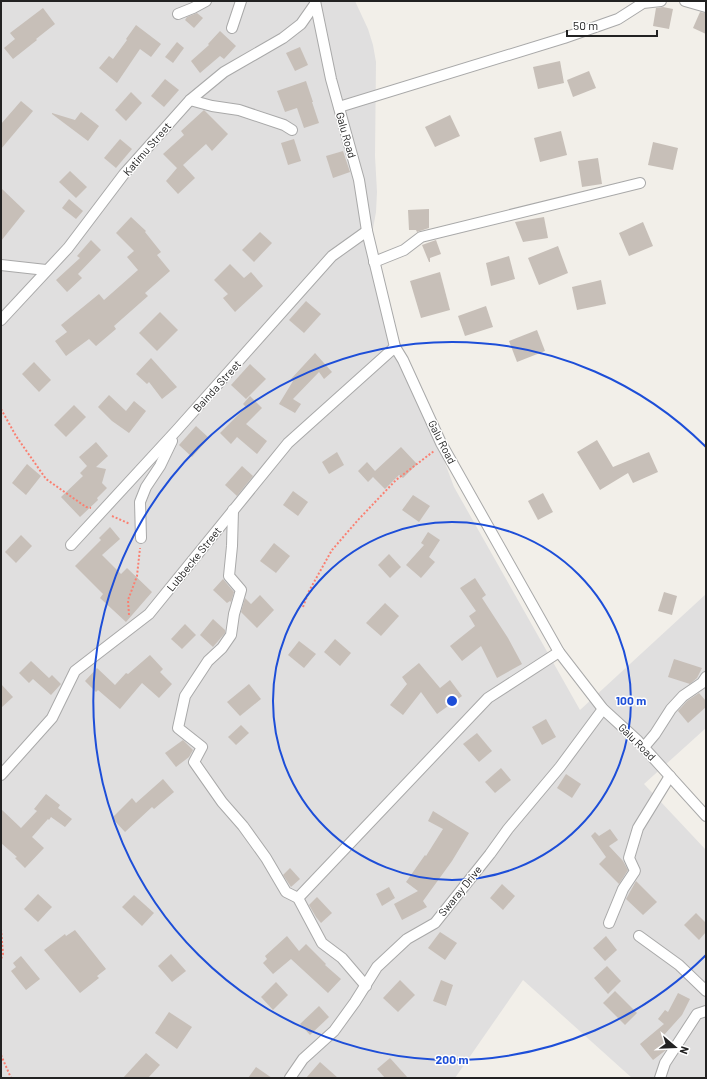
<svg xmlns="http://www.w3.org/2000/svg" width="707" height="1079" font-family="Barlow,sans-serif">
<rect width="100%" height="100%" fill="#f2efe9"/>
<path fill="#e0dfdf" d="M1 1H355L368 29 373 45 376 62 375 156 377 192 376 212 368 256 454 487 580 710 706 594V728L644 784 706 850V1078H632L523 980 455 1078H1Z"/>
<g fill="#c7bfb8">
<path d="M663 7 673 9 669 29 653 26 656 8Z"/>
<path d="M43 8 55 24 36 39 37 40 13 59 4 48 15 39 10 33Z"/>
<path d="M700 12 706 13V34L693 28Z"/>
<path d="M197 13 203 18 194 28 185 20 187 17Z"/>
<path d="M136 25 161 44 151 57 140 49 117 83 99 68 109 56 113 59 127 40 126 39Z"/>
<path d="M220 31 236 46 224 59 220 56 200 73 191 61 209 45 208 44Z"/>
<path d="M177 42 184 48 173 63 165 57Z"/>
<path d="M300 47 308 65 295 71 286 53Z"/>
<path d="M560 61 564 83 538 89 533 67Z"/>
<path d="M589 71 596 88 573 97 567 80Z"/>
<path d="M165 79 179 90 164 107 151 96Z"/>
<path d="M306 81 313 102H312L319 123 304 128 297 108 285 112 277 91Z"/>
<path d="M131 92 142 103 126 121 115 110Z"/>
<path d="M21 101 33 111 1 149V124Z"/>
<path d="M204 110 228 134 212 151 206 144 183 165 195 178 178 194 166 181 177 168 163 154 184 135 181 131Z"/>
<path d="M81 112 99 126 88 141 52 114V113L75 120Z"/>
<path d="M450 115 460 136 435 147 425 127Z"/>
<path d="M561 131 567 155 540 162 534 138Z"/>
<path d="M120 139 132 149 116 168 104 158Z"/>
<path d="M294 139 301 161 288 165 281 143Z"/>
<path d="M653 142 678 148 673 170 648 165Z"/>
<path d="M343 151 350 172 333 178 326 156Z"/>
<path d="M598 158 602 184 582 187 578 161Z"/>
<path d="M70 171 87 187 76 198 59 182Z"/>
<path d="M1 188 25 211 1 241Z"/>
<path d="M69 199 83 211 76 219 62 208Z"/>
<path d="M429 209V228L417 232 416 230H409L408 210Z"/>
<path d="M131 217 146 231 145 232 161 252 157 255 170 271 145 293 148 296 114 326 116 329 96 346 89 339 66 356 55 341 67 332 61 325 99 294 104 300 138 270 127 257 134 251 116 233Z"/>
<path d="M544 217 548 238 523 242 515 222Z"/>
<path d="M643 222 653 246 629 256 619 233Z"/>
<path d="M260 232 272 243 254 262 242 250Z"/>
<path d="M91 240 101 250 78 274 82 278 67 292 56 280 80 258 77 256Z"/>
<path d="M436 240 441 254 430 258V262H429L422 245Z"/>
<path d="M558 246 568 273 539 285 528 258Z"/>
<path d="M509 256 515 279 491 286 486 263Z"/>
<path d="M230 264 244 278 251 272 263 286 235 312 223 298 228 294 214 280Z"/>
<path d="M440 272 450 310 421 318 410 281Z"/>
<path d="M601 280 606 304 577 310 572 287Z"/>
<path d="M306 301 321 314 304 333 289 320Z"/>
<path d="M486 306 493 327 465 336 458 316Z"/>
<path d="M160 312 178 330 157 351 139 333Z"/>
<path d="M537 330 545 351 517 362 509 341Z"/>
<path d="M315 353 332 372 324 379 319 372 293 399 301 404 295 413 279 404 293 381 291 379Z"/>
<path d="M151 358 177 387 162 399 149 382 147 384 136 374Z"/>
<path d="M34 362 51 380 39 392 22 374Z"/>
<path d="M250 364 266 379 246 399 231 385Z"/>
<path d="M109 395 126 411 134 401 146 411 129 433 112 421 98 407Z"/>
<path d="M250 396 262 408 246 424 267 441 257 454 237 437 231 444 220 433 246 407 243 404Z"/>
<path d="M74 405 86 417 66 437 54 425Z"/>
<path d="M196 426 209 438 192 457 179 445Z"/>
<path d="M597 440 613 467 649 452 658 472 633 483 628 473 600 490 577 452Z"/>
<path d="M96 442 108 456 96 467 106 469 102 483 107 488 97 498 98 500 80 517 61 497 83 476 80 473 87 466 79 457Z"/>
<path d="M401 447 417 464 403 478 399 475 385 489 373 477 368 482 358 471 367 462 375 471Z"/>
<path d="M337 452 344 465 329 474 322 462Z"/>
<path d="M27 464 41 476 26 495 12 483Z"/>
<path d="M242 466 253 476 237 496 225 485Z"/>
<path d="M293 491 308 502 298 516 283 505Z"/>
<path d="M543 493 553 512 538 520 528 501Z"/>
<path d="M413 495 430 506 419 522 402 510Z"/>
<path d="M110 527 120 539 102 555 121 574 127 568 152 592 126 622 100 598 103 594 75 566 101 540 99 538Z"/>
<path d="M428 532 440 540 429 557 435 562 421 578 406 565 424 545 421 543Z"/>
<path d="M21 535 32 546 16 563 5 552Z"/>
<path d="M274 543 290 556 276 573 260 561Z"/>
<path d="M389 554 401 567 390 578 378 565Z"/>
<path d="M475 578 486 595 482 598 508 638 522 664 497 678 481 646 462 661 450 646 475 626 469 616 476 611 460 588Z"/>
<path d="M223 579 234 592 231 602 230 601 227 603 213 590Z"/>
<path d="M664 592 677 596 672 615 658 611Z"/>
<path d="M260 595 274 610 257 628 241 612 245 598 251 604Z"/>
<path d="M385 603 399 616 381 636 366 623Z"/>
<path d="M213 619 225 630V633L213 647 200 635Z"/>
<path d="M185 624 196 635 182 649 171 639Z"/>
<path d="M335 639 351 653 340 666 324 652Z"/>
<path d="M299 641 316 654 304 668 288 655Z"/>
<path d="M150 655 163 669 160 672 172 684 159 698 142 683 120 709 98 690 96 692 85 681 97 668 115 685 126 673 128 674Z"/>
<path d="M674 659 702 668 697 678 690 684 668 677Z"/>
<path d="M31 661 49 678 52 675 61 684 51 695 33 679 29 683 19 673Z"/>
<path d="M419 663 440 688 450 680 462 696 437 714 421 692 403 715 390 705 407 684 402 677Z"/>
<path d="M1 684 13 697 1 708Z"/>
<path d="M249 684 261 699 240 716 227 702Z"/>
<path d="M699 693 706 701V707L688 723 678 711 687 701Z"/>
<path d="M546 719 556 737 542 745 532 727Z"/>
<path d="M241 725 249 733 236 745 228 737Z"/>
<path d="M477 733 492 751 479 762 463 744Z"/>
<path d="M183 740 193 750 189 757 176 767 165 753Z"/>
<path d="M501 768 511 780 495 793 485 782Z"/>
<path d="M566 774 581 784 572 798 557 788Z"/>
<path d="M163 779 174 792 154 809 152 807 125 832 112 818 132 798 136 803Z"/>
<path d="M46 794 60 805 58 808 72 819 65 827 51 817 49 820 48 819 32 837 44 848 25 868 15 858 17 857 1 843V809L21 828 37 811 34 809Z"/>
<path d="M433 811 469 833 452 861 423 901 427 907 402 920 394 904 418 891 406 882 425 855 426 856 443 829 428 821Z"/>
<path d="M610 829 618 840 609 846 623 861 628 870 619 884 599 864 606 857 591 836 595 832 599 836Z"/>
<path d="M290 868 300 879 291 887 283 875Z"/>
<path d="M636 881 657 902 643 915 626 899Z"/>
<path d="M502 884 515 896 503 910 490 898Z"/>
<path d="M389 887 395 898 382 906 376 894Z"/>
<path d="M38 894 52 907 38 922 24 909Z"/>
<path d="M134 895 154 913 142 926 122 907Z"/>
<path d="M317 897 332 913 321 923 316 917 309 905Z"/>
<path d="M696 913 706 923V932L699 940 684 925Z"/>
<path d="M75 930 106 969 97 976 99 978 80 993 44 950 65 934 66 936Z"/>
<path d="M440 932 457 943 445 960 428 948Z"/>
<path d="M287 936 299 951 306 944 326 964 325 965 341 979 328 993 291 959 273 974 263 963 267 959 265 956Z"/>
<path d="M606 936 617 950 605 961 593 948Z"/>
<path d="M171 954 186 971 172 982 158 966Z"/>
<path d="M21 956 40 979 26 990 11 971 16 967 13 963Z"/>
<path d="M607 966 621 981 608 994 594 978Z"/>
<path d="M400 980 415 995 398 1012 383 998Z"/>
<path d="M441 980 453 985 446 1006 433 1001Z"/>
<path d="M276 982 288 995 273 1010 261 997Z"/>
<path d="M615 991 637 1013 625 1025 603 1003Z"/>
<path d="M678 993 690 999 682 1015 664 1035 670 1043 666 1050 653 1060 640 1044 664 1024 658 1019 665 1010 668 1012Z"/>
<path d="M319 1006 329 1017 310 1035 300 1024Z"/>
<path d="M169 1012 192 1027 177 1049 155 1033Z"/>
<path d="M146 1053 160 1065 148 1078H123Z"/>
<path d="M390 1058 408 1078H385L377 1069Z"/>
<path d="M320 1062 338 1078H306Z"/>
<path d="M256 1067 272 1078H248Z"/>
</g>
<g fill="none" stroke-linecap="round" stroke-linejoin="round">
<g stroke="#a9a9a9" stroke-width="12">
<g id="street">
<path d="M315 1 331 79 359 180 367 231 395 347 403 360 441 443 559 652 603 709 638 741 706 816"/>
<path d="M685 1 706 7"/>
<path d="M178 14 193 8 206 1"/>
<path d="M232 28 241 1"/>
<path d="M190 100 212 106 239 110 284 125 292 130"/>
<path d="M339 107 564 38 618 19 643 3 661 1"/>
<path d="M374 262 404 250 421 237 640 183"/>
<path d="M1 265 46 270"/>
<path d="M1 320 68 248 124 174 190 100 224 72 283 38 301 24 315 4"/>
<path d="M233 510 232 546 229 576 241 590 234 614 231 635 222 648 208 661 185 696 178 728 202 747 194 762 222 802 243 826 266 858 286 892 298 898 322 943 342 958 366 986"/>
<path d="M141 538 140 502 146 487 160 466 172 441"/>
<path d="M71 545 176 431 332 256 367 231"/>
<path d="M644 747 655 734 671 709 683 696 702 683 706 677"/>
<path d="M1 775 52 718 75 671 149 614 288 443 395 347"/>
<path d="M298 898 488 698 559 652"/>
<path d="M609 923 623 889 635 871 629 858 638 828 670 776"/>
<path d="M639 936 679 965 706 991"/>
<path d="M290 1078 303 1059 334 1031 355 1002 377 967 407 939 435 923 490 854 508 829 560 767 603 709"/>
<path d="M660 1078 665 1063 697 1014 706 1011"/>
</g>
</g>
<g stroke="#fa8072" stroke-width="2" stroke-dasharray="2 2" stroke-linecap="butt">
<path d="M1 409 16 436 46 479 86 507 91 508"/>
<path d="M112 516 130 524"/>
<path d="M303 607 309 591 332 550 358 520 396 480 434 451"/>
<path d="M129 615 128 600 137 576 140 548"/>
<path d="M1 929 3 954 1 959"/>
<path d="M1 1055 11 1078"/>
</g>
<use href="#street" stroke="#fff" stroke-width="10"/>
</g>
<g fill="none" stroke="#1d4ed8" stroke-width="2">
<circle cx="452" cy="701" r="179"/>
<path d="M706 955A359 359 0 1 1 706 447"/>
</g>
<g text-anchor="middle" stroke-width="3" stroke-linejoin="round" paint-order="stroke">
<g font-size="11" fill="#222" stroke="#fff">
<text transform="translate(346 135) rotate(74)" y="4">Galu Road</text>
<text transform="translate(147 149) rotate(-49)" y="4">Katimu Street</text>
<text transform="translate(217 386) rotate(-48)" y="4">Bainda Street</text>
<text transform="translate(442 442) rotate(63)" y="4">Galu Road</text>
<text transform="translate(194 559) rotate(-51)" y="4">Lubbecke Street</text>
<text transform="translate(637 742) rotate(45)" y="4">Galu Road</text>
<text transform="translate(460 891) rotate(-51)" y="4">Swaray Drive</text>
</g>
</g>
<circle cx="452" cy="701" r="6" fill="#1d4ed8" stroke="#fff" stroke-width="2"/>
<g font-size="12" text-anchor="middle" font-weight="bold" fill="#1d4ed8" stroke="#fff" stroke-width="3" stroke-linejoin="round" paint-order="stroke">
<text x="631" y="705">100 m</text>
<text x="452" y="1064">200 m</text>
</g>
<rect width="707" height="1079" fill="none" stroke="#222222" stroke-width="4"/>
<g transform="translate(675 1047) rotate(109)" stroke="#ffffff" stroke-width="3" paint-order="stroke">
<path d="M0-3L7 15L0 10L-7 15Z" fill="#222222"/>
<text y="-6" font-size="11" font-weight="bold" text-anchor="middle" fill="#222222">N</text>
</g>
<path d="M567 30v6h90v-6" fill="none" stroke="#222222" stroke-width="2"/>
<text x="573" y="30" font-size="12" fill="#222222" stroke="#ffffff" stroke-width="3" paint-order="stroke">50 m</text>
</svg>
